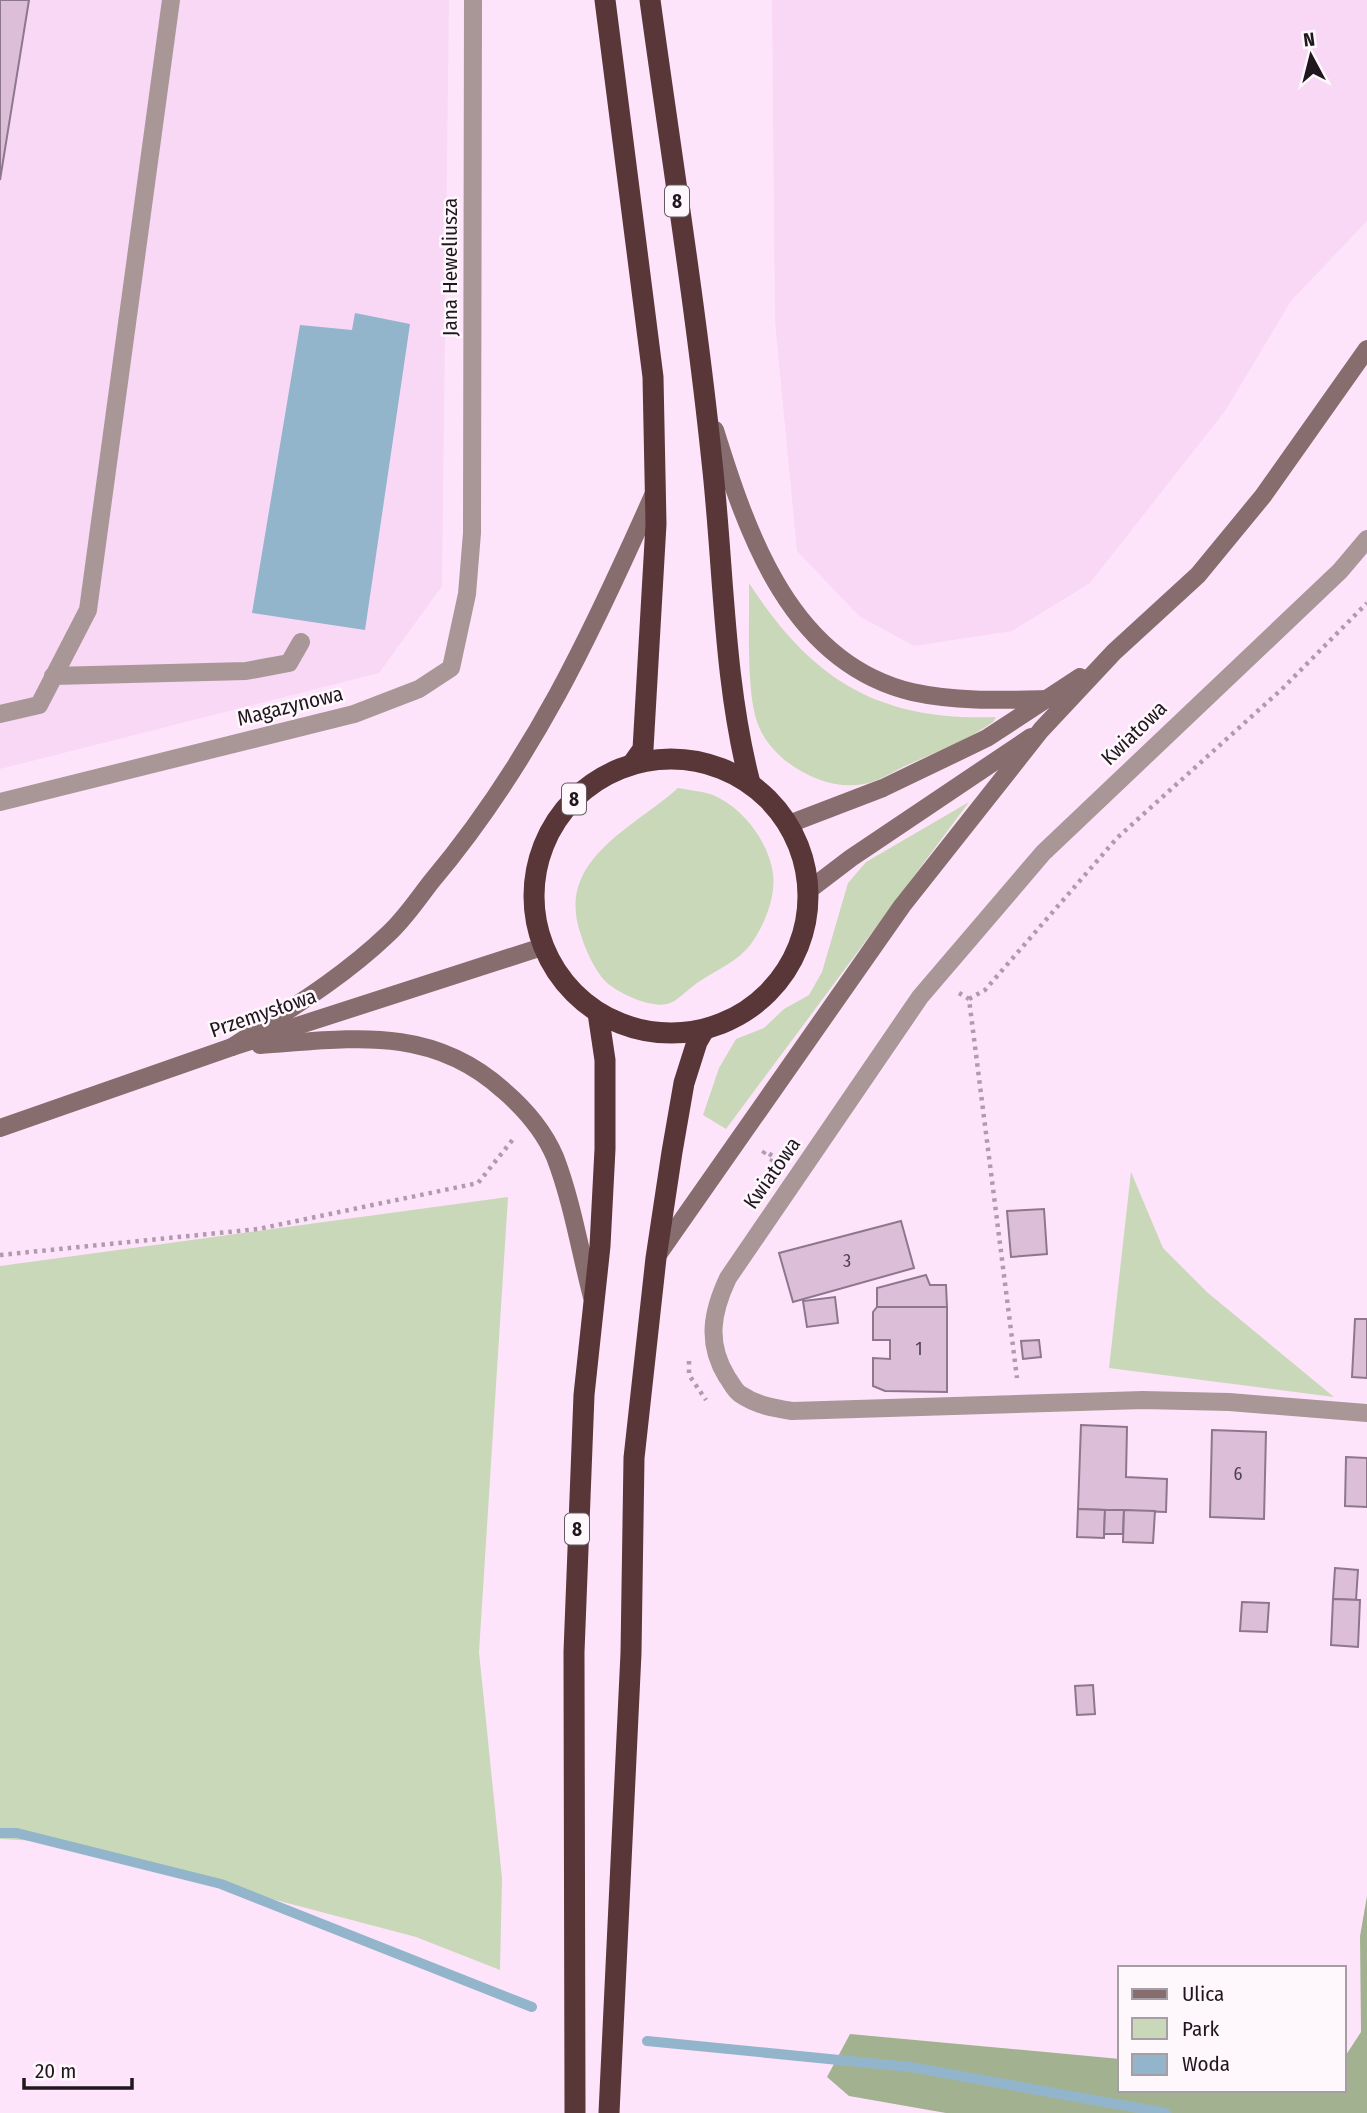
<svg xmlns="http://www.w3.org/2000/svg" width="1367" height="2113" font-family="'Fira Sans Condensed',sans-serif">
<rect width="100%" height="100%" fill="#fee4fb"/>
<g fill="#f8d8f5">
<path d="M0 0H449L442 586 379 673 0 769Z"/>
<path d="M772 0H1367V221L1291 301 1225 411 1090 583 1012 631 914 646 859 616 797 551 775 322Z"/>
</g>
<g fill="#c9d8b8">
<path d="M749 583C812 680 878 721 996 717L993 722C967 741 933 753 903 767 891 773 877 782 864 784 825 792 774 763 759 727 745 693 750 622 749 583Z"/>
<path d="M678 788C688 790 700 791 710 794 741 805 769 841 773 874 776 897 764 926 751 944 737 962 718 969 700 981 690 987 680 999 670 1003 653 1010 618 993 606 982 595 971 585 949 581 935 554 860 634 828 678 788Z"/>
<path d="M969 802 726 1129 703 1115 719 1068 736 1039 764 1028 784 1009 809 995 822 972 848 883 866 862Z"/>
<path d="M1131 1172 1163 1248 1208 1293 1334 1397 1109 1368Z"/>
<path d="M508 1197 479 1652 502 1878 500 1970 416 1937 57 1842 0 1839V1266Z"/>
</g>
<path fill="#a2b291" d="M1367 1896V2113H946L849 2096 827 2077 850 2034 1120 2059V2090H1344V2058L1361 2032 1360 1936Z"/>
<path fill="#92b5cb" d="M355 313 410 324 365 630 252 613 300 325 352 330Z"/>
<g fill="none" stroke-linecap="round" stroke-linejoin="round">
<g stroke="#92b5cb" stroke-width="10">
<path d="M0 1833H17L221 1884 532 2007"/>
<path d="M647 2041 910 2067 1166 2113"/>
</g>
</g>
<g fill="#dcbed9" stroke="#8e778c" stroke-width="2">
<path d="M0 0H29L0 180Z"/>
<path d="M1044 1209 1047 1254 1011 1257 1007 1211Z"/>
<path d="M901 1221 914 1268 793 1302 779 1253Z"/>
<path d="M926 1275 930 1285H946L947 1307H877V1288Z"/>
<path d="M835 1297 838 1323 807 1327 803 1301Z"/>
<path d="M877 1307H947V1392L885 1391 873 1386V1358L890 1359V1340H873V1312Z"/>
<path d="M1355 1319H1367V1378L1352 1377Z"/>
<path d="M1039 1340 1041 1357 1023 1359 1021 1341Z"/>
<path d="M1081 1425 1127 1427 1126 1477 1167 1479 1166 1512 1078 1509Z"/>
<path d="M1212 1430 1266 1432 1264 1519 1210 1517Z"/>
<path d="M1346 1457 1367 1458V1507L1345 1506Z"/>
<path d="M1078 1509 1105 1510 1104 1538 1077 1537Z"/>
<path d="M1105 1510H1124L1123 1534H1104Z"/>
<path d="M1124 1510 1155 1511 1153 1543 1123 1542Z"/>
<path d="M1335 1568 1358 1570 1356 1600 1333 1599Z"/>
<path d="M1333 1599 1360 1600 1358 1647 1331 1645Z"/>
<path d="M1242 1602 1269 1603 1267 1632 1240 1631Z"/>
<path d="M1093 1685 1095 1714 1077 1715 1075 1686Z"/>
</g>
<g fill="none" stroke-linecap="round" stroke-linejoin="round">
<g stroke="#af9bad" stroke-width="4.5" stroke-dasharray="3.5 5" stroke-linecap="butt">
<path d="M959 993 969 999 1017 1378"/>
<path d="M969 999 985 990 1117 838 1282 689 1367 603"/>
<path d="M763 1154 765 1151 774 1157 771 1162"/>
<path d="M0 1255 258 1229 478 1183 514 1138"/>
<path d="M689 1361V1375L706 1400"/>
</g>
<g stroke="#a99697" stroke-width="18">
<path d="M53 676 246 671 289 663 301 642"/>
<path d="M0 714 39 705 88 610 171 0"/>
</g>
<g stroke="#a99697" stroke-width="18">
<path d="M1367 539 1340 571 1043 853 920 997 728 1278C712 1312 706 1343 727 1377 731 1382 734 1390 740 1394 756 1405 773 1408 792 1411L1143 1400 1229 1402 1367 1413"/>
<path d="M0 802 354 714 419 689 451 668 467 594 472 533 473 0"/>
</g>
<g stroke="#876d6e" stroke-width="18">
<path d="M715 430C748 536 791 663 912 692 957 702 1004 700 1050 699"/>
<path d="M789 824 883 788 987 738 1080 677"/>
<path d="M809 890 851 858 1031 737"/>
<path d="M260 1045C350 1039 430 1024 503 1090 524 1108 544 1131 555 1157 572 1201 580 1251 592 1297"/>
<path d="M232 1047C285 1012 341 979 387 935 404 920 417 900 431 882 532 762 592 633 655 491"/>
<path d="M0 1128 232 1047 542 947"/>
<path d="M657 1256 902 906 1041 730 1114 652 1198 575 1263 496 1367 349"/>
</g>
<g stroke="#593739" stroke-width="21">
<path d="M605 0 653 377 656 524 643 749 633 763"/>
<path d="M650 0C671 154 696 308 712 462 724 569 723 679 750 783"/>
<circle cx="671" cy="896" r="137"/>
<path d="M575 2113 574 1652 584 1395 600 1246 605 1149V1060L598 1013"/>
<path d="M609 2113 631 1653 634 1458 656 1258 672 1152 684 1083 697 1042 704 1030"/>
</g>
</g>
<g text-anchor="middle" stroke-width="5" stroke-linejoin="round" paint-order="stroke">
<g font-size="18" fill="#4e404d">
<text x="847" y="1267">3</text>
<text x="919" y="1355">1</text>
<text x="1238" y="1480">6</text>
</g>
<g fill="#fef8fd" stroke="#625a61" stroke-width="2">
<rect x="665" y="185.5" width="24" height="31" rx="5"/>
<rect x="562" y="783.5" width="24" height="31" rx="5"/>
<rect x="565" y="1513.5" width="24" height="31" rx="5"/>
</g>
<g font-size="19" font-weight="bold" fill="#1f161e">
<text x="677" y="208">8</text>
<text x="574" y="806">8</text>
<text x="577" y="1536">8</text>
</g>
<g font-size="21" fill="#1f161e" stroke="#fef8fd">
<text transform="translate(450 267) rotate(-90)" y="7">Jana Heweliusza</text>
<text transform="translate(290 706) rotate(-14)" y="7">Magazynowa</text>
<text transform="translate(1134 733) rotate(-44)" y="7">Kwiatowa</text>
<text transform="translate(263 1013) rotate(-19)" y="7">Przemysłowa</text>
<text transform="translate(772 1173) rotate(-55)" y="7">Kwiatowa</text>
</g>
</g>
<rect x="1118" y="1966" width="228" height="126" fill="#fef8fd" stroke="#a59ea4" stroke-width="2"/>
<rect x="1132" y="1989" width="35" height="10" fill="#876d6e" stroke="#a59ea4" stroke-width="2"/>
<text x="1182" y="2001" font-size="21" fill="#1f161e">Ulica</text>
<rect x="1132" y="2018" width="35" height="21" fill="#c9d8b8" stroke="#a59ea4" stroke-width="2"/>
<text x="1182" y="2036" font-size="21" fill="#1f161e">Park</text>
<rect x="1132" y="2054" width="35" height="21" fill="#92b5cb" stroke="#a59ea4" stroke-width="2"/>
<text x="1182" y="2071" font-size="21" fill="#1f161e">Woda</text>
<g transform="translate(1311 56) rotate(353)" stroke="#fef8fd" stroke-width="5" paint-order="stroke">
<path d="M0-5L12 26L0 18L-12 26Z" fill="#1f161e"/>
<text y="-10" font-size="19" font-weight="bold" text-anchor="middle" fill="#1f161e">N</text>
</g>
<path d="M24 2078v10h108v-10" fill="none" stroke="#1f161e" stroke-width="3.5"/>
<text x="35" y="2078" font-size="21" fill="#1f161e" stroke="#fef8fd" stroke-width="5" paint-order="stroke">20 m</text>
</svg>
